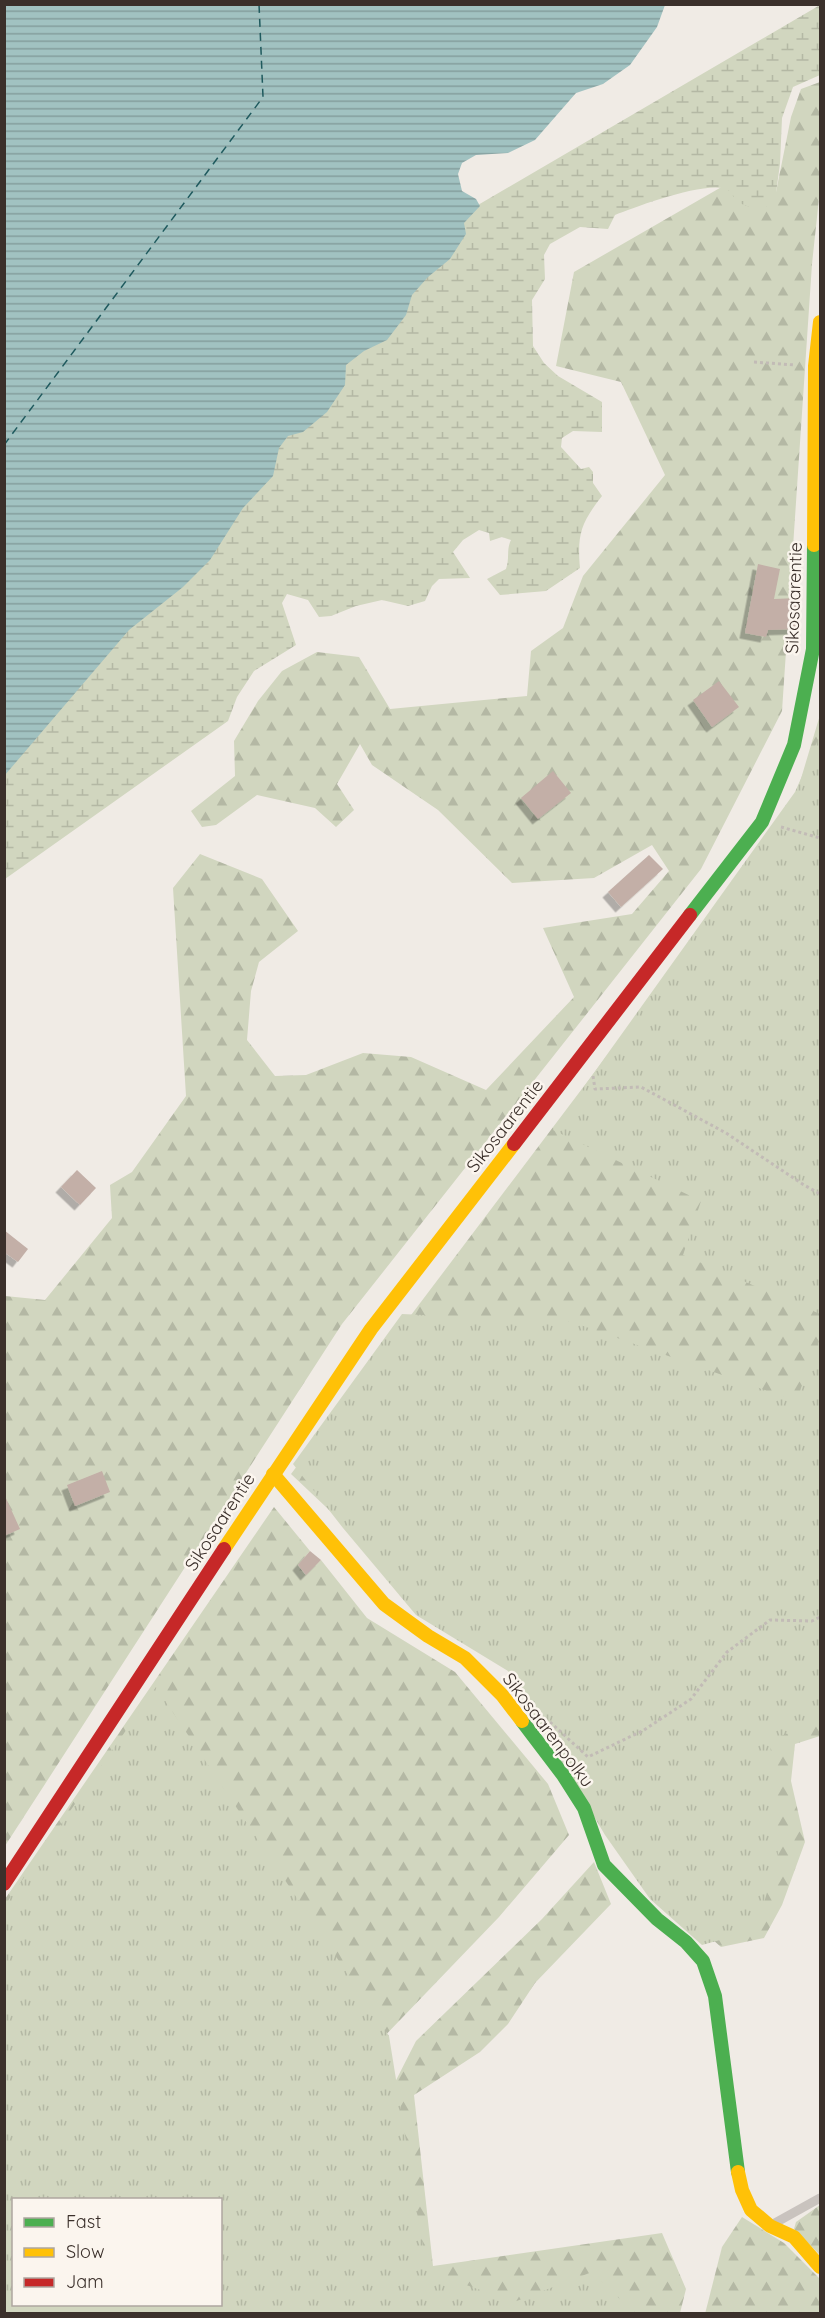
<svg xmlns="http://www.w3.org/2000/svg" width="825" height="2318" font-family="Quicksand,sans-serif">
<defs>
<pattern id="forest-firs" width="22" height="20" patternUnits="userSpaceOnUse" patternTransform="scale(1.5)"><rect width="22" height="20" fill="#d1d6bf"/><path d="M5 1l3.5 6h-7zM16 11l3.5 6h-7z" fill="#b4b8a4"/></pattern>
<pattern id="wetland-marsh" width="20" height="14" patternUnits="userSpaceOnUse" patternTransform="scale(1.5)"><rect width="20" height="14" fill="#d1d6bf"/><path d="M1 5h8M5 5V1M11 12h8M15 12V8" fill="none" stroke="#b4b8a4"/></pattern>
<pattern id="park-tufts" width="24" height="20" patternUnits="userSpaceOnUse" patternTransform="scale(1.5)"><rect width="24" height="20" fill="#d1d6bf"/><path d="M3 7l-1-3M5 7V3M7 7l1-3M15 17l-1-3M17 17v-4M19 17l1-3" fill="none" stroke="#b4b8a4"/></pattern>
<pattern id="water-rules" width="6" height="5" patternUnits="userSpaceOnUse" patternTransform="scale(1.5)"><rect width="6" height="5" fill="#a1c2c1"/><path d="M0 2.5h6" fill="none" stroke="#849e9d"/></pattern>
<filter id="shadow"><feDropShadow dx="-5.5" dy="5.5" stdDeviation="0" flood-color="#0004"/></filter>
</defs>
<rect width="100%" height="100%" fill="#f0ebe5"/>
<g fill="url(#forest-firs)">
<path d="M820 82V189L812 264 782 711 701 869 342 1324 5 1846V1296L45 1300 112 1218 110 1185 132 1172 186 1096 173 888 200 854 262 879 298 931 259 962 251 991 247 1040 275 1076 306 1075 363 1053 411 1057 486 1090 574 997 543 928 632 914 669 871 652 845 594 878 512 883 438 810 372 765 360 744 337 784 354 810 336 827 315 808 257 795 216 825 202 827 191 811 235 776 234 741 258 701 282 671 317 652 359 657 390 709 527 696 531 651 563 628 583 576 665 475 621 382 556 366 574 272 725 185 776 192 791 117 801 89Z"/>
<path d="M820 715V1736L795 1744 791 1781 805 1842 782 1905 764 1938 721 1947 659 1892 544 1662 431 1606 291 1474 791 812Z"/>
<path d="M274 1507 310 1551 298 1565 305 1574 321 1560 367 1618 455 1672 548 1784 569 1835 499 1917 377 2044 220 2200H14V2304L5 2314V1899Z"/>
<path d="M594 1862 611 1904 535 1983 508 2024 480 2052 414 2095 433 2266 662 2233 686 2289 680 2313 116 2314 220 2304 335 2200 416 2041 542 1919Z"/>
<path d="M820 2205V2255L794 2229 796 2222Z"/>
<path d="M742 2217 784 2243 820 2279V2313L705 2314 722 2247Z"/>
</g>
<path fill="url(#wetland-marsh)" d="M820 5V75L793 87 782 118 780 164 776 193 763 211C755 208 743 206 737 201 733 198 732 192 728 190 710 179 635 207 615 215L608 229 580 227 550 244 544 255 545 279 532 300 533 346 544 363 558 376 602 402V432L573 431 562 438 561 447 581 469 589 467 593 472V483L602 496C581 523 577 534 580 568L546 591 500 595 487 579 506 569C510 558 506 550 511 540L502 537 490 541 489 533 479 530 463 540 453 552 470 578 439 579 432 586 425 601 408 606 382 600 356 606 331 616 319 617 308 600 287 594 282 603 296 645 254 671 237 697 228 721 5 879 4 740 377 264Z"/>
<g fill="url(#park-tufts)" fill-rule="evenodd">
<path d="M820 735V1314L683 1255 701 1201 553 1130 795 792Z"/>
<path d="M402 1314 572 1322 796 1401 820 1338V1721L770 1740 778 1855 756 1930 702 1945 650 1899 605 1835 508 1671 416 1615 343 1528 293 1464Z"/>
<path d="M156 1687 389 2036 427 2271 514 2302 592 2272 634 2313 5 2314V1905ZM14 2200H220V2304H14Z"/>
</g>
<path fill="url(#water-rules)" d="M5 4 665 5 657 27 630 65 603 84 576 93 535 140 508 153 476 155 462 163 458 174 462 191 476 199 480 206 464 223 466 234 450 259 428 277 412 295 406 315 387 340 364 351 346 365 345 385 327 412 303 432 288 436 279 448 273 476 243 508 210 560 183 587 129 630 5 775Z"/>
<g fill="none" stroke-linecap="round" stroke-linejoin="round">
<path stroke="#1f5a5e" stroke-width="1.5" stroke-dasharray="8 6" stroke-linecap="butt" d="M4 445 263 97 259 4"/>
</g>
<g fill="#c3afa7" filter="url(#shadow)">
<path d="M758 564 780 569 774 599 798 598V629L768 630 766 637 745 633Z"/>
<path d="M719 681 739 707 712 727 693 700Z"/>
<path d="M553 771 571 793 538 819 521 798Z"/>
<path d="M649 855 663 869 621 907 608 892Z"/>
<path d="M77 1170 96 1188 80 1205 61 1187Z"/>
<path d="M4 1230 28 1249 18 1262 4 1252Z"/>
<path d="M102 1471 110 1492 75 1506 67 1485Z"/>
<path d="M4 1494 20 1529 4 1536Z"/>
<path d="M310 1551 321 1560 306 1575 298 1565Z"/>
</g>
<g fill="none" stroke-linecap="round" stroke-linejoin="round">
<g stroke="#c2bbb6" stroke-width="3" stroke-dasharray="3 3" stroke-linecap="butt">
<path d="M754 362 795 365"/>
<path d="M781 827 820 838"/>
<path d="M593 1076 595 1089 641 1087 726 1133 804 1185 820 1194"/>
<path d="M550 1722 588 1757 644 1730 691 1699 727 1652 770 1620 812 1621 820 1617"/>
</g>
<path stroke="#c9c3be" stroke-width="9" d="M775 2223 820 2198"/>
<g stroke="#4caf50" stroke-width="14">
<path d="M690 915 762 822 794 745 813 649 814 545"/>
<path d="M522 1721 563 1775 584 1808 604 1865 657 1919 686 1942 703 1961 715 1996 738 2172"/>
</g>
<g stroke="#ffc107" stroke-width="14">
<path d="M814 545 815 366 820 322"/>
<path d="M273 1474 384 1604 428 1636 465 1658 502 1695 522 1721"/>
<path d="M224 1549 371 1329 514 1144"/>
<path d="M738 2172 742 2190 751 2210 770 2226 794 2237 820 2267"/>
</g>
<g stroke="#c62828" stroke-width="14">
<path d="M514 1144 690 915"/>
<path d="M4 1884 224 1549"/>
</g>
</g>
<g text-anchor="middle" stroke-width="5" stroke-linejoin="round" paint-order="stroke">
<g font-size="18" fill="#3b302b" stroke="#fbf5ee">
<text transform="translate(794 598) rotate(-88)" y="6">Sikosaarentie</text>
<text transform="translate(505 1126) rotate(-52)" y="6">Sikosaarentie</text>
<text transform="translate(220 1522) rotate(-57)" y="6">Sikosaarentie</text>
<text transform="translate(548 1730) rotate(53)" y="6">Sikosaarenpolku</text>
</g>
</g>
<rect width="825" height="2318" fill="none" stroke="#3b302b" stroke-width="12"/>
<rect x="12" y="2198" width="210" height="108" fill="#fbf5ee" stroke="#aea6a0" stroke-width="1.5"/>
<rect x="24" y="2218" width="30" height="9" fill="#4caf50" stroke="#aea6a0" stroke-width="1.5"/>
<text x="66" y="2228" font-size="18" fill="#3b302b">Fast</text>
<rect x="24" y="2248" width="30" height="9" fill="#ffc107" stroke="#aea6a0" stroke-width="1.5"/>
<text x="66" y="2258" font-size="18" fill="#3b302b">Slow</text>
<rect x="24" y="2278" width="30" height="9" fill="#c62828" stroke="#aea6a0" stroke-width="1.5"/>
<text x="66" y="2288" font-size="18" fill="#3b302b">Jam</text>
</svg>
